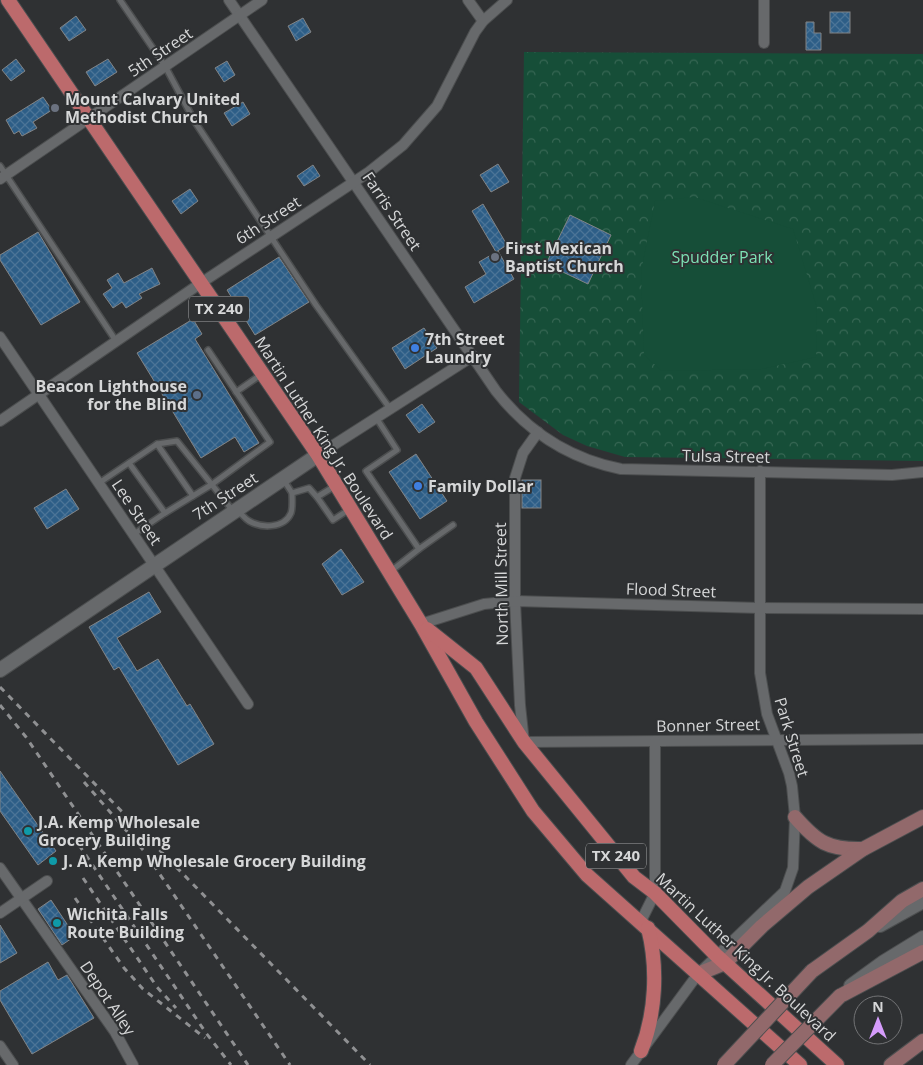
<svg xmlns="http://www.w3.org/2000/svg" width="923" height="1065" font-family="'Open Sans',sans-serif">
<defs>
<pattern id="park-crowns" width="20" height="18" patternUnits="userSpaceOnUse" patternTransform="scale(1.25)"><rect width="20" height="18" fill="#164e38"/><path d="M2 6a3 3 0 1 1 6 0M12 15a3 3 0 1 1 6 0" fill="none" stroke="#376754"/></pattern>
<pattern id="building-cross-hatch" width="8" height="8" patternUnits="userSpaceOnUse" patternTransform="scale(1.25)"><rect width="8" height="8" fill="#2d5e87"/><path d="M0 0l8 8M0 8l8-8" fill="none" stroke="#4b7497"/></pattern>
</defs>
<rect width="100%" height="100%" fill="#2f3133"/>
<path fill="url(#park-crowns)" d="M524 52 923 54V461L625 457 587 446 563 435 519 402Z"/>
<path fill="#164e38" d="M694 197 793 229 817 308 816 357 762 369 662 371 644 355 641 272 655 201Z"/>
<g fill="url(#building-cross-hatch)" stroke="#828486">
<rect x="830" y="12" width="20" height="21"/>
<path d="M76 16 86 30 69 41 60 28Z"/>
<path d="M303 18 311 32 296 41 288 26Z"/>
<path d="M806 22H814V33H821V50H806Z"/>
<path d="M16 59 25 71 11 81 2 70Z"/>
<path d="M108 59 117 72 95 86 86 72Z"/>
<path d="M227 61 235 75 224 82 215 68Z"/>
<path d="M43 97 52 110 33 122 37 128 22 136 19 131 14 134 6 120Z"/>
<path d="M243 102 250 114 232 126 224 113Z"/>
<path d="M498 164 509 182 491 192 480 175Z"/>
<path d="M313 165 320 176 304 186 297 176Z"/>
<path d="M190 189 198 201 181 214 172 201Z"/>
<path d="M483 204 507 245 496 252 472 211Z"/>
<path d="M570 215 611 235 588 284 546 264Z"/>
<path d="M38 232 80 302 41 325 0 260V255Z"/>
<path d="M498 251 514 279 474 303 465 287 486 274 479 262Z"/>
<path d="M279 257 309 302 255 335 227 290Z"/>
<path d="M152 268 160 284 139 294 142 298 126 308 122 302 113 308 103 294 112 288 107 280 118 273 124 283Z"/>
<path d="M193 319 202 334 195 339 259 443 244 452 235 437 201 458 137 353Z"/>
<path d="M424 328 437 348 405 369 392 348Z"/>
<path d="M422 404 435 422 419 433 406 415Z"/>
<path d="M416 454 447 501 420 519 389 472Z"/>
<rect x="522" y="480" width="19" height="28"/>
<path d="M66 489 79 509 47 529 34 508Z"/>
<path d="M341 549 364 582 342 595 322 564Z"/>
<path d="M149 592 161 612 117 638 137 671 158 659 187 706 190 704 214 744 178 765 119 667 114 670 89 627Z"/>
<path d="M0 771 56 851 38 865 0 811Z"/>
<path d="M51 900 75 936 62 945 38 909Z"/>
<path d="M0 925 17 953 0 963Z"/>
<path d="M48 962 58 980 67 975 94 1018 32 1054 0 1000V991Z"/>
</g>
<g fill="none" stroke-linecap="round" stroke-linejoin="round">
<g stroke="#4c4e4f" stroke-width="8">
<g id="service">
<path d="M120 0 165 66 195 122 316 305 391 410"/>
<path d="M0 166 116 341"/>
<path d="M236 392 262 374"/>
<path d="M377 419 397 450 366 471 419 549 391 571"/>
<path d="M157 444 193 496"/>
<path d="M129 463 165 513 134 534"/>
<path d="M283 479 292 493 309 488 317 497"/>
<path d="M99 483 157 444 177 441 233 511"/>
<path d="M335 486 317 497 333 520 350 509"/>
<path d="M237 510C241 513 244 518 249 521 261 528 284 529 291 513 293 507 292 499 292 493"/>
<path d="M165 513 211 485 270 442 208 350"/>
<path d="M419 549 453 525"/>
</g>
</g>
<g stroke="#4c4e4f" stroke-width="12">
<g id="minor">
<path d="M229 0 496 391C528 432 571 459 621 469L892 475 923 472"/>
<path d="M468 0 483 21"/>
<path d="M764 43V0"/>
<path d="M0 179 262 0"/>
<path d="M0 337 248 704"/>
<path d="M0 421 201 283 369 172 403 145 437 106 475 32 483 21 507 0"/>
<path d="M538 432 523 453 515 478V601L520 705 524 742 923 739"/>
<path d="M318 455 473 356"/>
<path d="M421 624 484 604 515 601 760 608 923 609"/>
<path d="M0 868 115 1032 133 1065"/>
<path d="M0 913 47 881"/>
<path d="M641 921 655 893V741"/>
<path d="M0 1046 13 1065"/>
<path d="M631 1065 698 974 785 891 793 868 795 817 792 786 789 773 767 714 760 673V471"/>
</g>
</g>
<g stroke="#4c4e4f" stroke-width="16">
<g id="tertiary">
<path d="M0 670 318 455"/>
<path d="M880 925 923 901"/>
<path d="M851 986 884 962 923 938"/>
</g>
</g>
<g stroke="#4c4e4f" stroke-width="16">
<g id="secondary">
<path d="M795 817C817 842 828 850 863 849"/>
<path d="M812 971 868 931 902 901 923 889"/>
<path d="M698 974 725 963 762 926 808 887 863 849 923 817"/>
<path d="M840 996 923 952"/>
<path d="M891 1065 923 1041"/>
</g>
</g>
<g stroke="#4c4e4f" stroke-width="16">
<g id="primary">
<path d="M8 0 318 455 421 624 476 722 533 811 587 875 800 1065"/>
<path d="M427 629 476 668 524 742 634 877 655 893 716 955 837 1065"/>
<path d="M641 1051C656 1013 658 967 648 928"/>
</g>
</g>
<use href="#service" stroke="#67696b" stroke-width="5"/>
<use href="#minor" stroke="#67696b" stroke-width="10"/>
<use href="#tertiary" stroke="#67696b" stroke-width="14"/>
<use href="#secondary" stroke="#92696b" stroke-width="14"/>
<use href="#primary" stroke="#bc6a6c" stroke-width="14"/>
<g stroke="#8f9092" stroke-width="3" stroke-dasharray="6 6" stroke-linecap="butt">
<path d="M0 687 370 1065"/>
<path d="M0 705 26 737 248 1065"/>
<path d="M84 782 144 851 290 1065"/>
<path d="M79 845 206 1033 231 1065"/>
<path d="M83 878 157 987 176 1008"/>
<path d="M75 898 124 968 143 989 205 1038"/>
</g>
<g stroke="#4c4e4f" stroke-width="16" stroke-linecap="butt">
<g id="secondary-bridge">
<path d="M724 1065 812 971"/>
<path d="M772 1065 840 996"/>
</g>
</g>
<use href="#secondary-bridge" stroke="#92696b" stroke-width="14"/>
</g>
<g fill="#6b7280" stroke="#2f3133" stroke-width="2">
<circle cx="55" cy="108" r="5"/>
<circle cx="495" cy="257" r="5"/>
</g>
<g fill="#3f7fe0" stroke="#2f3133" stroke-width="2">
<circle cx="415" cy="348" r="5"/>
<circle cx="418" cy="486" r="5"/>
</g>
<circle fill="#5c6f8a" stroke="#2f3133" stroke-width="2" cx="197" cy="395" r="5"/>
<g fill="#0f9aa8" stroke="#2f3133" stroke-width="2">
<circle cx="28" cy="831" r="5"/>
<circle cx="53" cy="861" r="5"/>
<circle cx="57" cy="923" r="5"/>
</g>
<g text-anchor="middle" stroke-width="4" stroke-linejoin="round" paint-order="stroke">
<g fill="#2f3133" stroke="#a4a5a6" stroke-width="1">
<rect x="189" y="296.5" width="60" height="25" rx="4"/>
<rect x="586" y="843.5" width="60" height="25" rx="4"/>
</g>
<g font-size="15" font-weight="bold" fill="#d6d7d8">
<text x="219" y="314">TX 240</text>
<text x="616" y="861">TX 240</text>
</g>
<g font-size="16" fill="#d6d7d8" stroke="#2f3133">
<text transform="translate(160 52) rotate(-34)" y="6">5th Street</text>
<text transform="translate(392 211) rotate(56)" y="6">Farris Street</text>
<text transform="translate(268 220) rotate(-33)" y="6">6th Street</text>
<text transform="translate(324 438) rotate(57)" y="6">Martin Luther King Jr. Boulevard</text>
<text transform="translate(726 456) rotate(1)" y="6">Tulsa Street</text>
<text transform="translate(225 496) rotate(-33)" y="6">7th Street</text>
<text transform="translate(137 512) rotate(56)" y="6">Lee Street</text>
<text transform="translate(501 584) rotate(-91)" y="6">North Mill Street</text>
<text transform="translate(671 590) rotate(2)" y="6">Flood Street</text>
<text transform="translate(708 725) rotate(-1)" y="6">Bonner Street</text>
<text transform="translate(792 737) rotate(73)" y="6">Park Street</text>
<text transform="translate(746 957) rotate(43)" y="6">Martin Luther King Jr. Boulevard</text>
<text transform="translate(108 998) rotate(56)" y="6">Depot Alley</text>
</g>
<g font-size="16" font-weight="bold" fill="#d6d7d8" stroke="#2f3133" text-anchor="start">
<text x="65" y="105">Mount Calvary United<tspan x="65" dy="18">Methodist Church</tspan></text>
<text x="505" y="254">First Mexican<tspan x="505" dy="18">Baptist Church</tspan></text>
<text x="425" y="345">7th Street<tspan x="425" dy="18">Laundry</tspan></text>
<text x="187" y="392" text-anchor="end">Beacon Lighthouse<tspan x="187" dy="18">for the Blind</tspan></text>
<text x="428" y="492">Family Dollar</text>
<text x="38" y="828">J.A. Kemp Wholesale<tspan x="38" dy="18">Grocery Building</tspan></text>
<text x="63" y="867">J. A. Kemp Wholesale Grocery Building</text>
<text x="67" y="920">Wichita Falls<tspan x="67" dy="18">Route Building</tspan></text>
</g>
<g font-size="16" fill="#7de2b5" stroke="#2f3133">
<text x="722" y="263">Spudder Park</text>
</g>
</g>
<g transform="translate(878 1020)"><circle r="24" fill="#2f3133" stroke="#727375"/>
<path d="M0-4L9 19L0 12L-9 19Z" fill="#d59cfb"/>
<text y="-8" font-size="14" font-weight="bold" text-anchor="middle" fill="#d6d7d8">N</text>
</g>
</svg>
